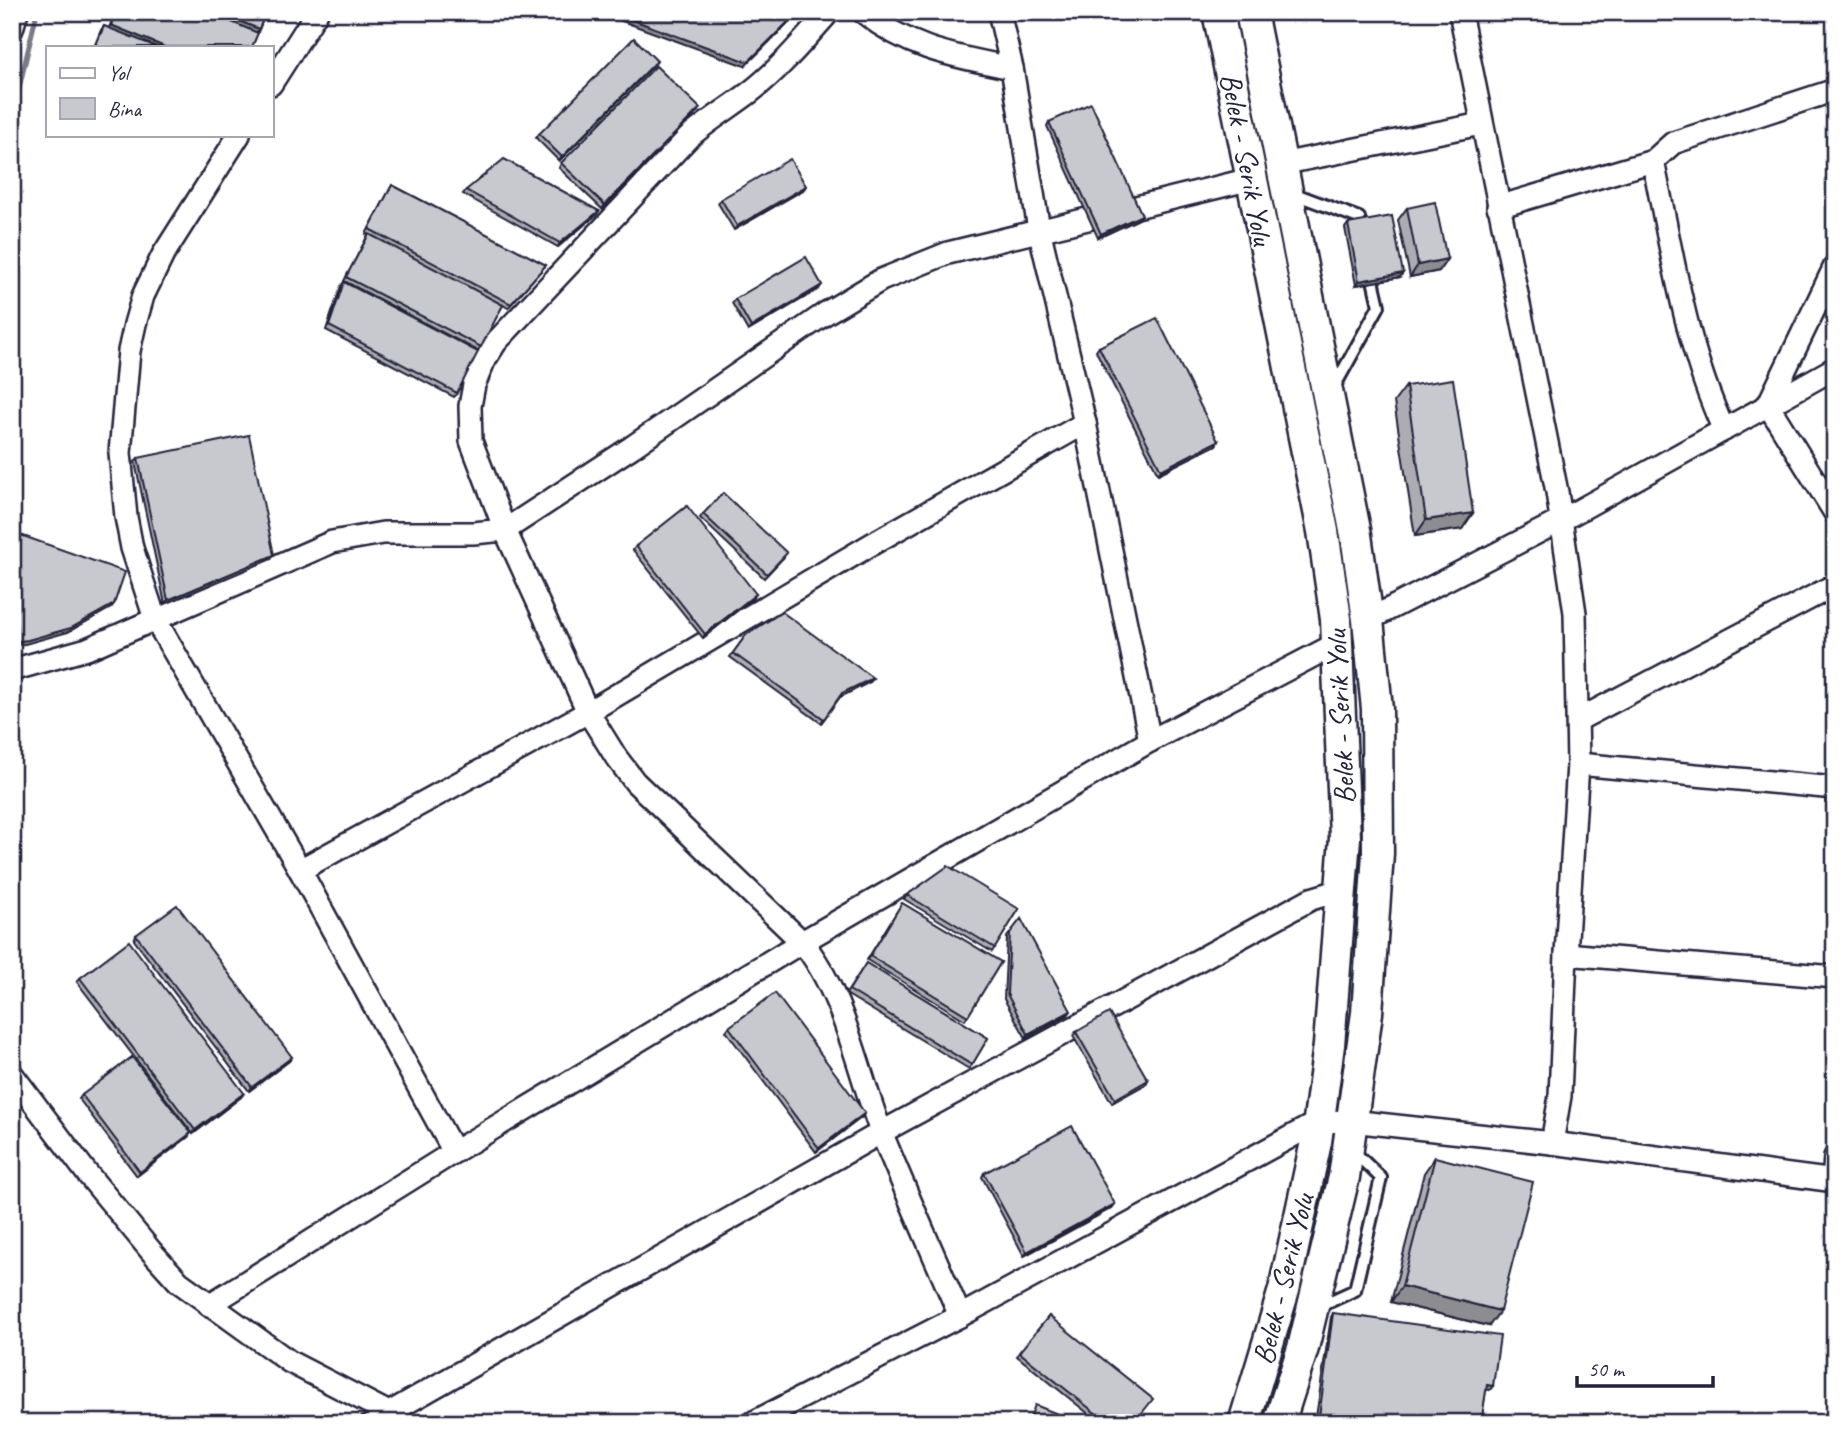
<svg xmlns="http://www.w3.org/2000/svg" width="1847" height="1435" font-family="Caveat,sans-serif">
<rect width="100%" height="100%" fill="#fff"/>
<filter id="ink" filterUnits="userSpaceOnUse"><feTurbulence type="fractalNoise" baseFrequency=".0143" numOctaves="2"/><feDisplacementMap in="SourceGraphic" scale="14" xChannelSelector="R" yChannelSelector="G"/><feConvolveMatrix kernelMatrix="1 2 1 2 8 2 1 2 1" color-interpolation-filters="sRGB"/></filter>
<g filter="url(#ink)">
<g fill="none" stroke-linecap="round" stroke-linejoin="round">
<path stroke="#7a7a88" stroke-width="5" d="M12 118 37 12"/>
<g stroke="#22223b" stroke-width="16">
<g id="service">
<path d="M1292 193 1359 218 1363 235"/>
<path d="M1333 389 1379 306 1371 271"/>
<path d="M1318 1307 1355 1290 1381 1178 1351 1149"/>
<path d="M364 1423 386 1414"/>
</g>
</g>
<g stroke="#22223b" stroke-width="26">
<g id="minor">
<path d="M829 12C804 40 779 70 749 93 729 108 708 121 688 138L496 342 484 361 474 385 470 406 471 441 505 530 588 712 616 757 635 782 802 942C844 992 858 1073 882 1134 907 1195 934 1255 960 1316"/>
<path d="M863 12C911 50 954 56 1012 68"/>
<path d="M999 12 1012 68 1039 229 1085 423 1150 741"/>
<path d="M1460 12 1557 492 1575 613 1578 764 1566 954 1560 1096 1552 1143"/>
<path d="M12 29 17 12"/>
<path d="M271 84 317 12"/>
<path d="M239 135 163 255 143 296 135 324 129 351 120 453 126 517 132 548 155 619 300 870 454 1152"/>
<path d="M1653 161C1672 251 1685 346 1724 430"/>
<path d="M1281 164 1481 124"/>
<path d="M1498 207 1653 161 1673 143 1835 90"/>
<path d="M1768 405 1835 266"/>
<path d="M1768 405 1835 513"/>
<path d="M1368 620 1560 521 1835 368"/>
<path d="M12 670 87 649 332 542 383 533H473L505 530 632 447 826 313 881 280 948 253 1251 179"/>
<path d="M1578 720 1835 585"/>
<path d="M1578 764 1835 788"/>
<path d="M300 870 588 712 872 544 1085 423"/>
<path d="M1566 954 1835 977"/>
<path d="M12 1074 86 1172 151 1251 179 1282 290 1362 389 1413 403 1423"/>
<path d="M1833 1181 1835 1157"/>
<path d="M209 1305 454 1152 802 942 1150 741 1336 644"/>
<path d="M389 1413 882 1132 1311 899 1341 890"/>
<path d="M752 1423 960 1316 1318 1122 1351 1121 1552 1143 1835 1181"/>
</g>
</g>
<g stroke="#22223b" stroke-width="35">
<g id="secondary">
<path d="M1218 12 1323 531 1336 619 1345 838 1329 1045 1316 1142 1284 1290 1244 1423"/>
<path d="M1251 12 1356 535 1368 620 1377 709 1378 853 1367 1013 1344 1177 1303 1348 1279 1423"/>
</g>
</g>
<use href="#service" stroke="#fff" stroke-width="10"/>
<use href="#minor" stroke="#fff" stroke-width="21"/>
<use href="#secondary" stroke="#fff" stroke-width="30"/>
</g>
<g fill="#acacb2" stroke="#22223b" stroke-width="2">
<path d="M115 12H266L252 47H94L101 30 104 26 109 28Z"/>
<path d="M657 61 559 161 536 138 539 134Z"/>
<path d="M700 108 602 209 559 168 561 163Z"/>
<path d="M1049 122 1142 215 1139 219 1098 238 1047 126Z"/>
<path d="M392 185 546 265 508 308 503 305 478 351 344 281 368 235 366 234Z"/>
<path d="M806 186 803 190 734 230 718 203 721 199Z"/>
<path d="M466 190 599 211 596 215 558 247 463 194Z"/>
<path d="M1407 208 1447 259 1439 271 1410 277 1398 220Z"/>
<path d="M1348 224 1400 277 1356 285 1345 228Z"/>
<path d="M344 282 457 393 454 397 326 330 341 286Z"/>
<path d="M819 289 748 331 732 303 735 299Z"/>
<path d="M1099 347 1218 441 1216 445 1158 474 1096 351Z"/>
<path d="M1406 386 1473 513 1462 529 1415 536 1394 402Z"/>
<path d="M138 458 271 559 165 604 135 462Z"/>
<path d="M703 514 784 557 764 578 700 518Z"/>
<path d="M636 546 756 594 753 598 703 638 633 550Z"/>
<path d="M746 635 870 682 840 697 821 723 730 657Z"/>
<path d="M907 895 1019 909 992 952 904 899Z"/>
<path d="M902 903 1001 962 965 1020 867 960Z"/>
<path d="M1021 919 1068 1015 1026 1038 1004 999 1007 937Z"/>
<path d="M136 935 292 1057 289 1061 249 1091 134 940Z"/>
<path d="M866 963 988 1038 969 1069 846 994Z"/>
<path d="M80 978 244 1093 241 1097 193 1134 77 982Z"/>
<path d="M729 1027 862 1117 816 1152 726 1031Z"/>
<path d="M1076 1032 1146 1084 1112 1103 1073 1036Z"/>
<path d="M82 1095 188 1137 137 1176 79 1099Z"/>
<path d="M1435 1157 1489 1326 1391 1302 1424 1173Z"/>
<path d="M984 1173 1115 1204 1112 1208 1024 1256 982 1177Z"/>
<path d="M1333 1313 1490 1390 1486 1389 1481 1423H1311L1315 1416 1316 1417 1331 1317Z"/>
<path d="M1049 1316 1134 1423H1100L1017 1356Z"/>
</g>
<g fill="#8c8c91" stroke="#22223b" stroke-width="2">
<path d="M204 12H217L259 29 256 33Z"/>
<path d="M600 12H614L617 13 614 18Z"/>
<path d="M800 12 745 66 619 20 622 16Z"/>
<path d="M111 25 165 47H152L108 30Z"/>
<path d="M657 61 654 65 559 161 562 157Z"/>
<path d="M700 108 697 112 602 209 605 205Z"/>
<path d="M806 186 803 190 734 230 737 226Z"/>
<path d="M599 211 596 215 558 247 560 243Z"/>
<path d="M1142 215 1139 219 1098 238 1101 234Z"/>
<path d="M1447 259 1439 271 1410 277 1418 265Z"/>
<path d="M1403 273 1400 277 1356 285 1359 281Z"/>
<path d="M822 285 819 289 748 331 751 327Z"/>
<path d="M1218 441 1216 445 1158 474 1161 470Z"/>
<path d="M1473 513 1462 529 1415 536 1426 520Z"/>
<path d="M274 555 271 559 165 604 168 600Z"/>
<path d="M756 594 753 598 703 638 705 634Z"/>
<path d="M114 604 111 608 68 632 25 644 12 645V642Z"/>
<path d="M873 678 870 682 840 697 821 723 842 693Z"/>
<path d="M1071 1011 1068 1015 1026 1038 1028 1034Z"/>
<path d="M292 1057 289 1061 249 1091 252 1087Z"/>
<path d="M1148 1080 1146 1084 1112 1103 1115 1099Z"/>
<path d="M244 1093 241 1097 193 1134 195 1130Z"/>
<path d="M865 1113 862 1117 816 1152 819 1148Z"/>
<path d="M191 1133 188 1137 137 1176 140 1172Z"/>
<path d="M1115 1204 1112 1208 1024 1256 1027 1252Z"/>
<path d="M1402 1286 1500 1311 1489 1326 1391 1302Z"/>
<path d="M1487 1385 1493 1386 1490 1390 1484 1389Z"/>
</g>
<g fill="#c8c8cf" stroke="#22223b" stroke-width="2">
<path d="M116 12H208L258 33 252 47H165L111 25Z"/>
<path d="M217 12H266L259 29Z"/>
<path d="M623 12H798L748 62 622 16Z"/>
<path d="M104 26 157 47H95Z"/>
<path d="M634 38 657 61 562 157 539 134Z"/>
<path d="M656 66 700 108 605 205 561 163Z"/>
<path d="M1091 103 1142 215 1101 234 1049 122Z"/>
<path d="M504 159 599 211 560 243 466 190Z"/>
<path d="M790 159 806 186 737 226 721 199Z"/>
<path d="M392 185 546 265 511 304 369 229Z"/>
<path d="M1435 202 1447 259 1418 265 1407 208Z"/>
<path d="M1392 216 1403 273 1359 281 1348 224Z"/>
<path d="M369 234 503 305 481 347 346 277Z"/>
<path d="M806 257 822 285 751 327 735 299Z"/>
<path d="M344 282 478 352 457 393 329 326Z"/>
<path d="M1157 318 1218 441 1161 470 1099 347Z"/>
<path d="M1453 379 1473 513 1426 520 1406 386Z"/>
<path d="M249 435 274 555 168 600 138 458Z"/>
<path d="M723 493 787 553 767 574 703 514Z"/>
<path d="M687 506 756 594 705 634 636 546Z"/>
<path d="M12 532 125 572 114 604 71 628 28 640 12 642Z"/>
<path d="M782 612 873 678 842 693 824 719 733 653 746 635Z"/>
<path d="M948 866 1019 909 995 948 907 895Z"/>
<path d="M902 903 1001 962 968 1016 870 956Z"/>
<path d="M177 905 292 1057 252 1087 136 935Z"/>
<path d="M1021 919 1071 1011 1028 1034 1007 994 1010 933Z"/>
<path d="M129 941 244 1093 195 1130 80 978Z"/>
<path d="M866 963 988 1038 972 1065 849 990Z"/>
<path d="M775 993 865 1113 819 1148 729 1027Z"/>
<path d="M1109 1013 1148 1080 1115 1099 1076 1032Z"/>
<path d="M132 1057 191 1133 140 1172 82 1095Z"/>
<path d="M1072 1126 1115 1204 1027 1252 984 1173Z"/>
<path d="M1435 1157 1533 1182 1500 1311 1402 1286Z"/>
<path d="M1333 1313 1500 1336 1493 1386 1487 1385 1481 1423H1314L1315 1416 1319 1417Z"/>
<path d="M1049 1316 1153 1399 1134 1423H1108L1019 1352Z"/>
<path d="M1035 1405 1080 1423H1028Z"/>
</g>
</g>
<g text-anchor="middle" stroke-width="5" stroke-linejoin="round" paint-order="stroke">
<g font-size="30" fill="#22223b" stroke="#fff">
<text transform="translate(1247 159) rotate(79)" y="10">Belek - Serik Yolu</text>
<text transform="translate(1340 717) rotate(-93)" y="10">Belek - Serik Yolu</text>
<text transform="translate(1283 1279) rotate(-76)" y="10">Belek - Serik Yolu</text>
</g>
</g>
<rect width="1847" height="1435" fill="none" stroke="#fff" stroke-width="42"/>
<rect x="21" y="21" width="1805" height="1393" fill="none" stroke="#22223b" stroke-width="2.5" filter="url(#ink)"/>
<rect x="46" y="46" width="228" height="91" fill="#ffffff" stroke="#a7a7b1" stroke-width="2"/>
<rect x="60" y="68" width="35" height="10" fill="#ffffff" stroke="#a7a7b1" stroke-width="2"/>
<text x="108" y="80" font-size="21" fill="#22223b">Yol</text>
<rect x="60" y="98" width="35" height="21" fill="#c8c8cf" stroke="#a7a7b1" stroke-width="2"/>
<text x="108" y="116" font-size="21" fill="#22223b">Bina</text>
<path d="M1577 1376v10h136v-10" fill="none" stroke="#22223b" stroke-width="3.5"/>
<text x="1588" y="1376" font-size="21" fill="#22223b" stroke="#ffffff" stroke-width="5" paint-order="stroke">50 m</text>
</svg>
